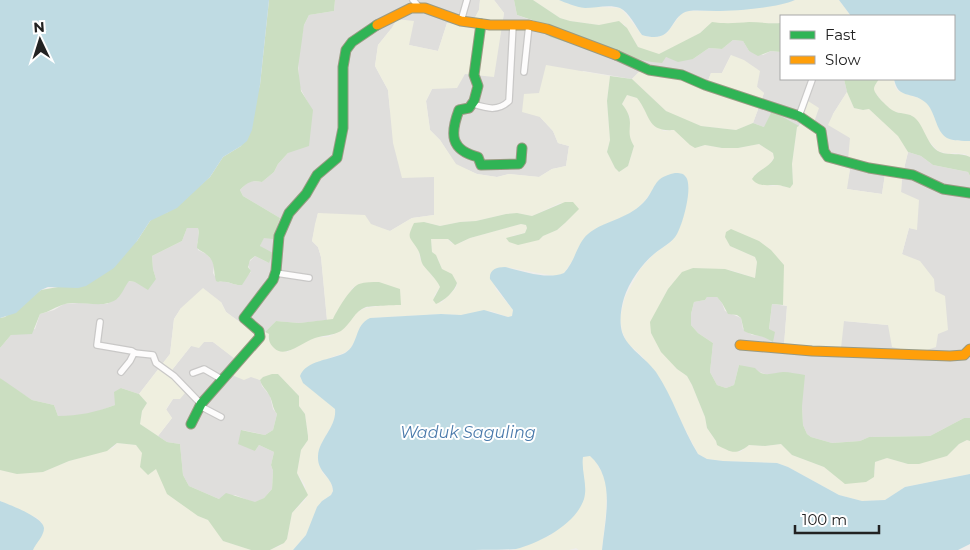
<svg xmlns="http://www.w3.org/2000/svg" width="970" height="550" font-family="Montserrat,sans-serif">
<rect width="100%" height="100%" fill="#f0eeeb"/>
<g fill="#dfdedc">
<path d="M335 0H480L479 10 470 27 447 23 438 51 409 45 391 29 378 45 375 66 388 90 390 110 434 177V215L412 218 390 231 318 213 312 241 318 247 321 257 327 320 299 323 276 321 265 332 241 323 226 312 221 302 181 308 174 319 170 354 139 394 121 388 115 405 96 412 78 416H58L54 405 32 400 4 382 0 378V348L11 335 35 329 40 314 54 310 64 304 78 303 107 304 118 298 128 281 135 282 156 279 153 269 152 256 182 241 187 228H198L199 238 197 243 198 250 206 254 212 260 214 266 213 273 218 282 223 281 237 285 251 272 248 265 250 261 255 256 269 263 260 246 264 237 280 218 243 196 240 190 248 182 252 181 262 182 274 172 278 164 288 153 312 110 299 86 298 57 304 25 309 15 334 11Z"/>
<path d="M494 0H514L517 15 582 39 665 57 693 59 709 48 722 49 733 40 743 41 749 51 763 55 771 51 781 52V79H844L847 92 833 114 850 138 886 168 882 194 846 189 850 169 828 162 820 157 817 136 812 128 808 102 799 126 764 127 753 123 764 93 757 87 731 55 722 73H711L705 89 677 77 640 71 632 79 583 71 540 117 553 131 558 143 569 146 566 166 552 169 539 177 509 174 497 177 477 174 456 165 440 140 430 130 426 101 432 89 465 74 500 36 504 13Z"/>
<path d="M908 152 921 156 933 165 968 172 970 176V418H964L930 436 869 437 860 441 832 443 811 437 807 434 803 425 802 406 768 375 739 365 734 385 726 388 717 385 710 372 713 343 698 333 691 325V314L694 302 705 300 707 297H717L722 303 725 311 741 318 743 329 752 335 763 336 769 330 772 304 787 306 784 345 844 321 888 325 935 291 902 254 909 228 917 229 901 192 902 177Z"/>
<path d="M204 342H213L236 359 251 376 260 380 262 386 270 396 273 409 277 414 273 430 265 435 242 430 255 451 259 445 274 452 271 465 273 471 272 489 264 498 255 503 235 495 219 499 189 486 183 475 180 444 167 442 158 436 172 418 166 410 173 399 170 377 172 370 191 346Z"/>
</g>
<g fill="#efefdf" fill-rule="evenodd">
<path d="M480 0H494L504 13 494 77 465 74 457 88 432 89 426 101 430 130 440 140 456 164 477 174 497 177 509 174 539 177 552 169 566 166 569 146 558 143 553 131 540 117 522 112 524 94 539 93 546 65 610 76 607 101 610 140 607 152 615 168 619 172 628 166 634 146 628 137 630 117 622 104 627 95 637 98 663 131 674 130 700 147 705 145 722 148H738L759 144 773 153 774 158 768 166 754 175 770 186 780 185 785 187 793 184 792 164 797 127 800 126 808 101 819 108 812 128 817 136 820 157 828 162 850 169 847 189 882 194 886 168 848 160 850 138 828 125 833 114 847 92 854 108 863 110 869 109 899 136 908 152 902 177 901 192 919 200 917 230 909 228 902 254 920 261 934 279 935 291 945 296 948 330 938 334 936 347 918 353 892 347 888 325 844 321 841 348 784 345 787 306 783 305V265L730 246 755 257 757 262 755 278 730 270 693 268 668 289 651 322V333L677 369 687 376 692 385 705 417 707 428 716 441 717 445 740 452 749 445 765 446 781 444 792 455 824 467 841 480 875 472V462L887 458 908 464 947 456 959 444 967 440 970 441V474L905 487 885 500 862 501 839 495 788 467 777 463 723 461 707 459 698 454 656 373 640 354 627 343 622 331 620 318 625 297 641 268 654 254 672 241 651 192 644 202 634 211 623 217 594 230 584 239 575 257 564 273 557 276 549 275 505 267 495 288 513 310 512 316 508 317 491 311 461 315 441 314 370 318 350 349 344 353 329 358 330 404 335 409 336 415 333 423 320 447 322 472 331 482 333 491 331 495 322 501 306 535 293 550H270L280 546 287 539 292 513 306 499 305 485 297 473 301 450 308 440V436L305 414 299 406V396L278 374 263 377 260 380 251 377 244 380 234 376 229 370 235 359 213 342H204L199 348 191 346 172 370 170 377 185 393 180 399H173L166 409 172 418 158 436 140 424 142 411 147 403 139 394 170 354 174 319 181 308 203 288 221 302 226 312 241 323 265 332 269 334 268 339 287 352 306 341 317 337H328L338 332 347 325 357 312 366 308 392 304 353 287 349 296 337 311 334 319 327 320 321 257 318 247 312 241 315 224 318 213 365 215 371 224 390 231 412 218 434 215V177L402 178 393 143 388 90 375 66 378 45 391 29 397 19 414 21 409 45 438 51 447 23 470 27 479 10ZM560 203 578 209 565 223 557 230 543 236 539 240 511 236 525 233 527 228 526 225 521 224 470 238 460 243H451L448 239 442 238 431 239 432 252 438 259 442 269 457 283 456 288 441 303 434 296 440 287 436 279 432 276 420 259 419 252 424 222 440 226 460 222 476 221 506 214 517 213 532 216Z"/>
<path d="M533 0H559L575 6 620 8 625 13 642 35 649 37H658L667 33 681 14 687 11H717L764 7 795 0H839L851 16H781V23L724 24 704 29 700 33 686 41 659 54H653L638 47 624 24 599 25 570 21 560 18Z"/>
<path d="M731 55 744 60 760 71 757 87 764 93 753 123 736 130 701 126 671 114 666 111 632 79 640 71 677 77 705 88 711 73H722Z"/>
<path d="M879 79H894L895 87 898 91 921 99 927 103 952 140 970 141V157L965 154 954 153 949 154 938 151 928 140 922 129 912 116 892 111 884 104 874 91 873 88Z"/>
<path d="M117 443 136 445 198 516 208 520 212 523 223 541 251 550H33L42 523 37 518 0 501V470L43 472 69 461 113 448Z"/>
<path d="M585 456H590L594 459 604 476 607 487 606 512 602 550H579L576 548 569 550H514L551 535 582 462 583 457Z"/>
</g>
<g fill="#cbdec1">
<path d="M269 0H335L334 11 309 15 304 25 298 68 301 91 313 110 309 146 288 153 278 164 274 172 262 182C251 180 248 182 240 190L243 196 280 218 273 239 264 238 260 246 273 253 269 263 255 256 250 260 248 267 251 271 242 285C234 286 227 280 218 282L216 281C213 271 216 262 207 255 204 252 200 251 197 248 197 240 200 236 198 228H187L182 241 152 256 153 269 156 279 148 290 135 282 129 281C125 286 122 294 118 298 105 310 82 300 65 304 57 306 49 312 40 314L32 334 11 335 0 348V318L5 317 41 290 58 287 137 241 150 221 153 218 168 212 210 177 223 157 241 146 260 85Z"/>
<path d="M514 0H533L560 18 570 21 599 25 619 21 627 28 638 47 659 54 700 33 712 22C725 24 736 23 749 22 760 22 770 24 781 23V52L771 51 758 56 749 51 743 41 733 40 722 49 709 48 693 59 678 62 666 57 662 63C635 62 608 48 582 39L572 44 550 37 538 22 517 15Z"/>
<path d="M610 76 632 79 666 111 701 126 736 130 753 123 764 127 772 111 799 126 797 127 792 164 793 184 790 188C785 187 781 185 777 185 767 185 758 187 752 179 757 170 769 168 774 158L773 153 759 144 738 148H722L705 145 695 148 690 145 674 130C646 132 651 115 637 98L627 95 622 104C638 124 623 128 634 146L628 166 619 172 615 168 607 152 610 140 607 101Z"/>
<path d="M844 79H879C877 82 874 86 874 89 874 94 889 109 894 111 899 114 908 113 912 116 924 122 926 146 940 152 950 156 960 152 970 157V176L968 172 933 165 921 156 908 152 898 136 869 109 863 110 854 108 847 92Z"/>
<path d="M565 202H573L579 209 565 223 557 230 543 236 539 240 518 245 509 242 506 238 525 233 527 228 526 225 521 224 470 238 455 245 448 239H431L432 252 436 255 442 269 452 274 457 283C455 291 444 301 436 304L433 300 440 287C436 278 429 273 423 265 420 260 421 255 418 250 410 236 406 240 414 223L424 222 440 226 460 222 476 221 506 214 517 213 532 216Z"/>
<path d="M731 229 759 241 771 250 784 265 783 305 772 304 769 329 775 332 773 342C761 334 756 337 744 331L741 318 737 315 728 314 722 303 717 297H707L705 300 694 302 691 314V325L698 333 713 343 710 372 717 385 726 388 734 385 739 365 755 368C763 378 772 373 783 372 790 372 798 374 805 375L802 406 803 425 807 434 811 437 832 443 860 441 869 437 930 436 964 418H970V441L967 440 959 444 947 456 919 464H908L887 458 875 462 874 477 866 482 845 484 824 467 792 455 781 444 765 446 749 445C735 456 731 452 717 445L716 441 707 428 705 417 692 385 687 376 677 369 661 352 651 333 650 322 668 289 682 272 693 268 725 269 755 278 757 262 755 257 730 246 725 237 726 232Z"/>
<path d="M379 282 400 289 401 305C395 305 371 306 366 307 354 311 351 324 341 331 332 336 325 335 315 338 302 342 285 359 274 348 270 344 268 340 269 334L265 332 276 321 299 323 333 319C337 310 351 287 359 284 365 282 373 282 379 282Z"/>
<path d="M272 374H278L299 396V406L305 414 308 436V440L301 450 297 473 308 495 292 513 287 539 284 543 270 550H251L223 541 208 520 198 516 167 494 156 469 148 475 140 467 142 453 136 445 117 443 107 451 69 461 43 472 17 474 0 470V378L32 400 54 405 58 416C79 416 96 412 115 405L114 392 121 388 139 394 147 403 142 411 140 424 167 442 180 444 183 475 189 486 219 499 226 493 255 502 264 498 272 489 273 471 271 465 274 452 259 445 255 451 238 444 241 430 265 435 273 430 277 414C272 408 273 401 269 395 266 389 262 387 260 380L263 377Z"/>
</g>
<g fill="#bfdbe3">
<path d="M0 0H269L260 85 252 130 247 141 241 146 223 157 210 177 177 208 150 221 137 241 114 268 86 286 78 288 48 287 41 290 16 313 0 318Z"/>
<path d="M559 0H795C777 8 736 11 716 11 707 11 697 10 689 11 668 15 676 45 642 35 636 27 629 12 620 8 610 4 595 8 585 8 575 7 567 3 559 0Z"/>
<path d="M839 0H970V141C963 141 953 141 947 138 935 131 936 111 925 102 912 91 898 100 894 79H954V16H851Z"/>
<path d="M675 173C679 173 683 173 685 176 694 184 683 224 677 234 672 243 662 247 654 254 642 264 629 282 624 298 621 308 619 321 622 332 627 348 646 358 656 372 673 397 682 428 698 454L707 459 723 461 777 463 788 467 839 495 862 501 885 500 905 487 970 474V544L958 550H602C605 519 616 479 590 456L583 457C581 471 588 485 584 499 576 524 540 543 516 549 503 550 471 550 456 550 401 550 347 550 293 550L306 535 317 507 322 501 331 495 333 491C333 477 317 473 318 456 319 439 337 427 335 409L303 383 300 376C306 360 331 360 345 353 359 345 354 325 370 318L441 314 461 315 484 310 508 317 512 316 513 310 490 279C489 270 496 267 505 267 522 271 547 280 564 273 575 262 577 243 588 234 603 221 626 220 643 203 657 189 651 178 675 173Z"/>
<path d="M0 501C10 505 43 517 44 528 44 536 36 543 33 550H0Z"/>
</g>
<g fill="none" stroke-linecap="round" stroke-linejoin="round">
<g stroke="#c9c8c7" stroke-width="8">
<g id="street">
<path d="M413 0 419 7"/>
<path d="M461 21 467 0"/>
<path d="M524 72 529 25"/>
<path d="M473 104C486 108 498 112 509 101L513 25"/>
<path d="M799 116 812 80"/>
<path d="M276 273 309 278"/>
<path d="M100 322 97 345 132 351 135 353"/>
<path d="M121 372 130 361 134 353 153 355 156 363 174 376 201 404"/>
<path d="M193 373 204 369 223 380"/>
<path d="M200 406 221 417"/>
</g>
</g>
<g stroke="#999a82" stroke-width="11">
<g id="fast">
<path d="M481 24 474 75 478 86 474 101 469 108 459 110C450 134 450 150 478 157L481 165 519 164 521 161 522 148"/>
<path d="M616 55 649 70 682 75 705 85 799 116 821 131 824 151 828 157 869 168 913 175 943 189 970 193"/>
<path d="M191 424 201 404 260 337 259 331 244 318 273 280 276 271 279 236 289 213 306 194 317 175 337 158 343 128V67L346 50 352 42 377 25"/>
</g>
</g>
<g stroke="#999a82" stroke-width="11">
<g id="slow">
<path d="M377 25 411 8H425L461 21 490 25H529L547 29 616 55"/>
<path d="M740 345 812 351 950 356 964 355 970 349"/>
</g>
</g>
<use href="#street" stroke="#fdfcfc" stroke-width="5.5"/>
<use href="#fast" stroke="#30b455" stroke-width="9"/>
<use href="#slow" stroke="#ff9f0a" stroke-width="9"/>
</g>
<g text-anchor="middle" stroke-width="4" stroke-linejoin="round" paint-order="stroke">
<g font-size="16" font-style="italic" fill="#4a7aab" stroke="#fff">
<text x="468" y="438">Waduk Saguling</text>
</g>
</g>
<rect x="780" y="15" width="175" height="65" fill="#ffffff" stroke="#a7a7a7"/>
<rect x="790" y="31" width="25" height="8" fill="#30b455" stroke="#a7a7a7"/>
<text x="825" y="40" font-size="15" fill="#222222">Fast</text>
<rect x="790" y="56" width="25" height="8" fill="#ff9f0a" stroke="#a7a7a7"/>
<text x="825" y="65" font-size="15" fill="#222222">Slow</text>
<g transform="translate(40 40) rotate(356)" stroke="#ffffff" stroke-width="4" paint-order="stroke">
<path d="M0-4L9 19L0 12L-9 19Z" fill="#222222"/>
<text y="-8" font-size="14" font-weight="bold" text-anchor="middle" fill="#222222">N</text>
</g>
<path d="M795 525v8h84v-8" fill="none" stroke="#222222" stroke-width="2.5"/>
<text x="802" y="525" font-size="15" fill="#222222" stroke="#ffffff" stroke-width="4" paint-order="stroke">100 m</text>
</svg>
